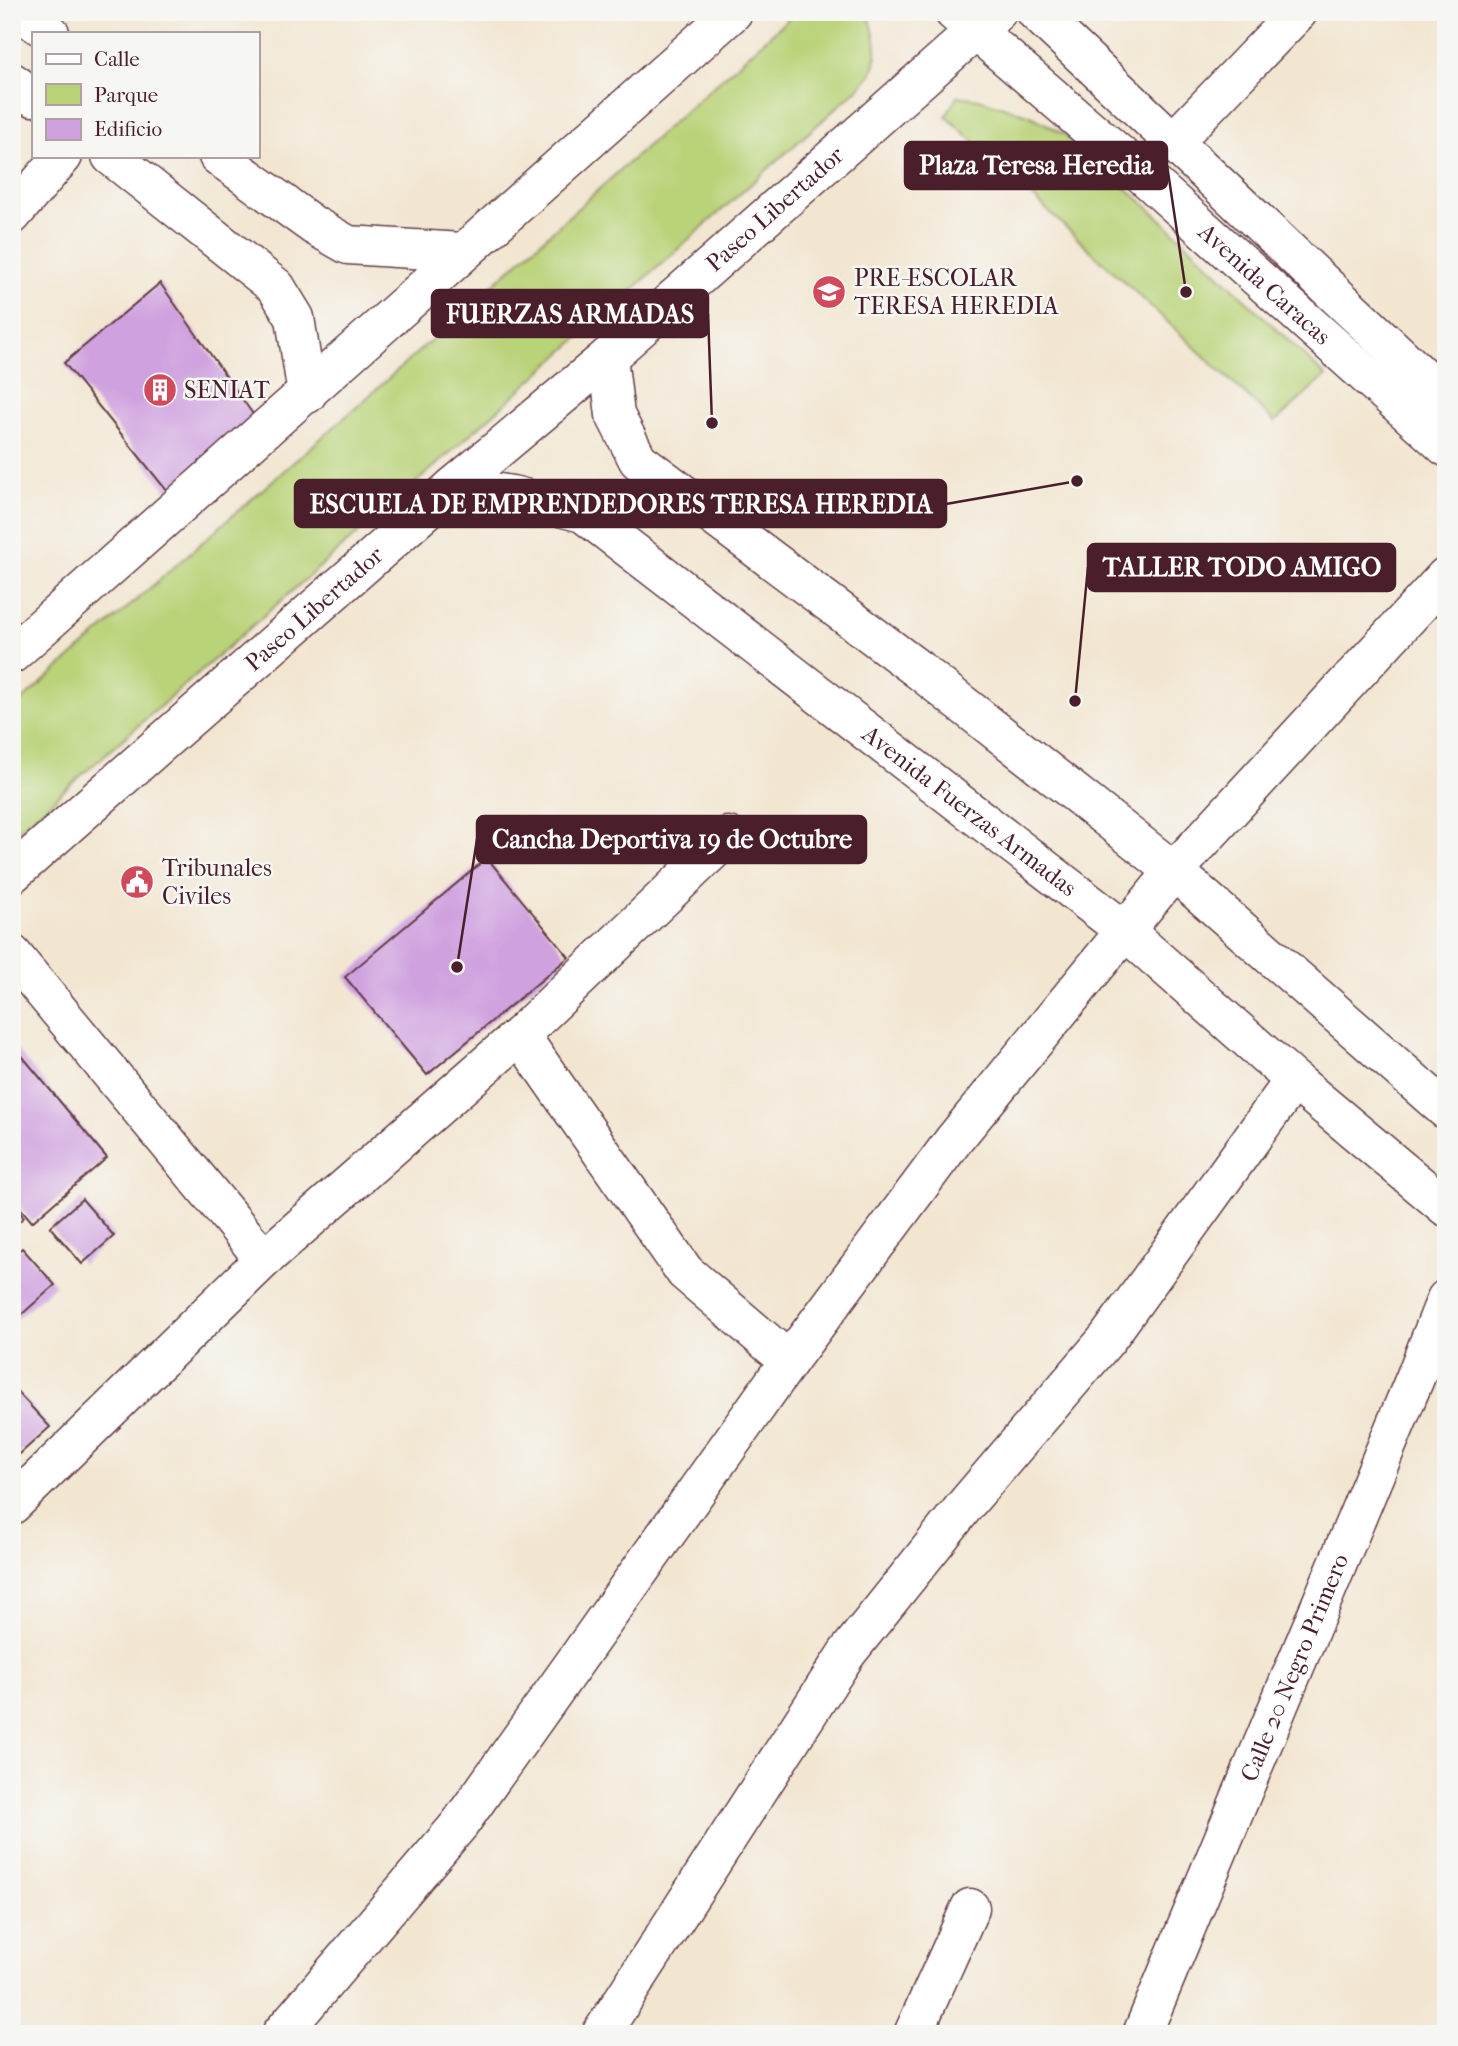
<svg xmlns="http://www.w3.org/2000/svg" width="1458" height="2046" font-family="'IM FELL French Canon',serif">
<rect width="100%" height="100%" fill="#f6f6f2"/>
<filter id="ink" filterUnits="userSpaceOnUse"><feTurbulence type="fractalNoise" baseFrequency=".0143" numOctaves="2"/><feDisplacementMap in="SourceGraphic" scale="14" xChannelSelector="R" yChannelSelector="G"/><feConvolveMatrix kernelMatrix="1 2 1 2 8 2 1 2 1" color-interpolation-filters="sRGB"/></filter>
<filter id="wash" filterUnits="userSpaceOnUse"><feTurbulence type="fractalNoise" baseFrequency=".00686" numOctaves="4" result="noise"/><feDisplacementMap in="SourceGraphic" scale="28" xChannelSelector="R" yChannelSelector="G"/><feGaussianBlur stdDeviation="1.57" result="paint"/><feColorMatrix in="noise" values="0 0 0 0 0 0 0 0 0 0 0 0 0 0 0 0 0 1.4 0 .05"/><feComposite in="paint" operator="in"/></filter>
<g filter="url(#wash)">
<rect width="100%" height="100%" fill="#f2e6d1"/>
<g fill="#b9d378" stroke="#827952" stroke-width="2">
<path d="M796 12H865C875 25 880 56 872 72 870 76 865 81 862 85L436 465 12 836V709L359 405Z"/>
<path d="M957 96 979 99 1031 116 1064 134 1149 208 1326 376 1275 422 946 116Z"/>
</g>
<g id="blocks">
<g fill="#cfa1df">
<path d="M160 283 255 417 167 491 64 363Z"/>
<path d="M487 858 569 957 427 1075 345 977Z"/>
<path d="M12 1044 107 1158 32 1222 12 1198Z"/>
<path d="M82 1199 114 1236 82 1264 50 1227Z"/>
<path d="M12 1204 24 1217 12 1228Z"/>
<path d="M22 1248 55 1285 12 1323V1256Z"/>
<path d="M12 1386 50 1427 12 1461Z"/>
</g>
</g>
</g>
<g filter="url(#ink)">
<use href="#blocks" fill-opacity="0" stroke="#633d44" stroke-width="2"/>
<g fill="none" stroke-linecap="round" stroke-linejoin="round">
<g stroke="#633d44" stroke-width="41">
<g id="minor">
<path d="M1173 142 1298 12"/>
<path d="M12 215 63 156"/>
<path d="M12 954 264 1259"/>
<path d="M520 1035 685 1272 789 1361"/>
<path d="M12 1505 264 1259 520 1035 728 836"/>
<path d="M281 2034 459 1825 789 1361 953 1141 1174 871 1446 576"/>
<path d="M601 2034 847 1653 967 1503 1107 1339 1294 1080"/>
<path d="M913 2034 970 1908"/>
<path id="s1" d="M1142 2034 1415 1378 1446 1299"/>
</g>
</g>
<g stroke="#633d44" stroke-width="41">
<g id="tertiary">
<path d="M21 12 50 33"/>
<path d="M12 82 33 97"/>
<path d="M111 156 276 287 295 318 307 394"/>
<path d="M218 156 313 225 348 245 462 252"/>
<path d="M608 357 615 415 638 460 919 670 1174 871 1446 1110"/>
<path id="s2" d="M454 486 512 495 583 513 1124 930 1294 1080 1446 1207"/>
</g>
</g>
<g stroke="#633d44" stroke-width="41">
<g id="secondary">
<path id="s3" d="M954 12 1142 174 1446 447"/>
<path d="M1036 12 1446 399"/>
</g>
</g>
<g stroke="#633d44" stroke-width="41">
<g id="primary">
<path d="M12 654C254 441 492 226 733 12"/>
<path id="s4" d="M12 874 454 486 608 357 997 12"/>
</g>
</g>
<use href="#minor" stroke="#fff" stroke-width="38"/>
<use href="#tertiary" stroke="#fff" stroke-width="38"/>
<use href="#secondary" stroke="#fff" stroke-width="38"/>
<use href="#primary" stroke="#fff" stroke-width="38"/>
</g>
</g>
<defs>
<g id="school-disc" transform="scale(1.75)"><circle r="9.5" fill="#d1495b" stroke="#f6f6f2"/><path d="M0-5L7-2L0 1L-7-2ZM-4 1L0 2.5L4 1V4Q0 6-4 4Z" fill="#fff"/></g>
<g id="building-disc" transform="scale(1.75)"><circle r="9.5" fill="#d1495b" stroke="#f6f6f2"/><path d="M-4-6H4V6H1V3H-1V6H-4ZM-2.5-4.3h1.7v1.8h-1.7ZM.8-4.3h1.7v1.8H.8ZM-2.5-1h1.7V.8h-1.7ZM.8-1h1.7V.8H.8Z" fill="#fff"/></g>
<g id="civic-disc" transform="scale(1.75)"><circle r="9.5" fill="#d1495b" stroke="#f6f6f2"/><path d="M-.6-6.5H3V-4.5H.6V-3L4-1V1h2V6H-6V1h2V-1L-.6-3ZM-1.2 2.5V6h2.4V2.5Z" fill="#fff"/></g>
</defs>
<g fill-rule="evenodd">
<use href="#school-disc" x="829" y="292"/>
<use href="#building-disc" x="160" y="390"/>
<use href="#civic-disc" x="137" y="882"/>
</g>
<g text-anchor="middle" stroke-width="5" stroke-linejoin="round" paint-order="stroke">
<g font-size="24" fill="#4a1f2b" stroke="#f6f6f2">
<text dy="8" stroke="none"><textPath href="#s4" startOffset="1012">Paseo Libertador</textPath></text>
<text dy="8" stroke="none"><textPath href="#s3" startOffset="413">Avenida Caracas</textPath></text>
<text dy="8" stroke="none"><textPath href="#s4" startOffset="402">Paseo Libertador</textPath></text>
<text dy="8" stroke="none"><textPath href="#s2" startOffset="620">Avenida Fuerzas Armadas</textPath></text>
<text dy="8" stroke="none"><textPath href="#s1" startOffset="397">Calle 20 Negro Primero</textPath></text>
</g>
<g font-size="24" fill="#4a1f2b" stroke="#f6f6f2" text-anchor="start">
<text x="854" y="286">PRE-ESCOLAR<tspan x="854" dy="28">TERESA HEREDIA</tspan></text>
<text x="184" y="398">SENIAT</text>
<text x="162" y="876">Tribunales<tspan x="162" dy="28">Civiles</tspan></text>
</g>
</g>
<path fill="none" stroke="#4a1f2b" stroke-width="2.5" d="M1186 292L1167 165M712 423L708 314M1077 481L946 504M1075 701L1088 567M457 967L477 839"/>
<g fill="#4a1f2b" stroke="#f6f6f2" stroke-width="2.5">
<circle cx="1186" cy="292" r="7"/>
<circle cx="712" cy="423" r="7"/>
<circle cx="1077" cy="481" r="7"/>
<circle cx="1075" cy="701" r="7"/>
<circle cx="457" cy="967" r="7"/>
</g>
<g fill="#4a1f2b" stroke="#4a1f2b" stroke-width="2.5">
<rect x="905" y="142" width="262" height="47" rx="7"/>
<rect x="432" y="290" width="276" height="47" rx="7"/>
<rect x="295" y="480" width="651" height="47" rx="7"/>
<rect x="1088" y="544" width="307" height="47" rx="7"/>
<rect x="477" y="816" width="389" height="47" rx="7"/>
</g>
<g font-size="26" text-anchor="middle" font-weight="bold" fill="#fff">
<text x="1036" y="174">Plaza Teresa Heredia</text>
<text x="570" y="323">FUERZAS ARMADAS</text>
<text x="621" y="513">ESCUELA DE EMPRENDEDORES TERESA HEREDIA</text>
<text x="1242" y="576">TALLER TODO AMIGO</text>
<text x="672" y="848">Cancha Deportiva 19 de Octubre</text>
</g>
<rect width="1458" height="2046" fill="none" stroke="#f6f6f2" stroke-width="42"/>
<rect x="32" y="32" width="228" height="126" fill="#f6f6f2" stroke="#b1a0a2" stroke-width="2"/>
<rect x="46" y="54" width="35" height="10" fill="#ffffff" stroke="#b1a0a2" stroke-width="2"/>
<text x="94" y="66" font-size="21" fill="#4a1f2b">Calle</text>
<rect x="46" y="84" width="35" height="21" fill="#b9d378" stroke="#b1a0a2" stroke-width="2"/>
<text x="94" y="102" font-size="21" fill="#4a1f2b">Parque</text>
<rect x="46" y="119" width="35" height="21" fill="#cfa1df" stroke="#b1a0a2" stroke-width="2"/>
<text x="94" y="136" font-size="21" fill="#4a1f2b">Edificio</text>
</svg>
